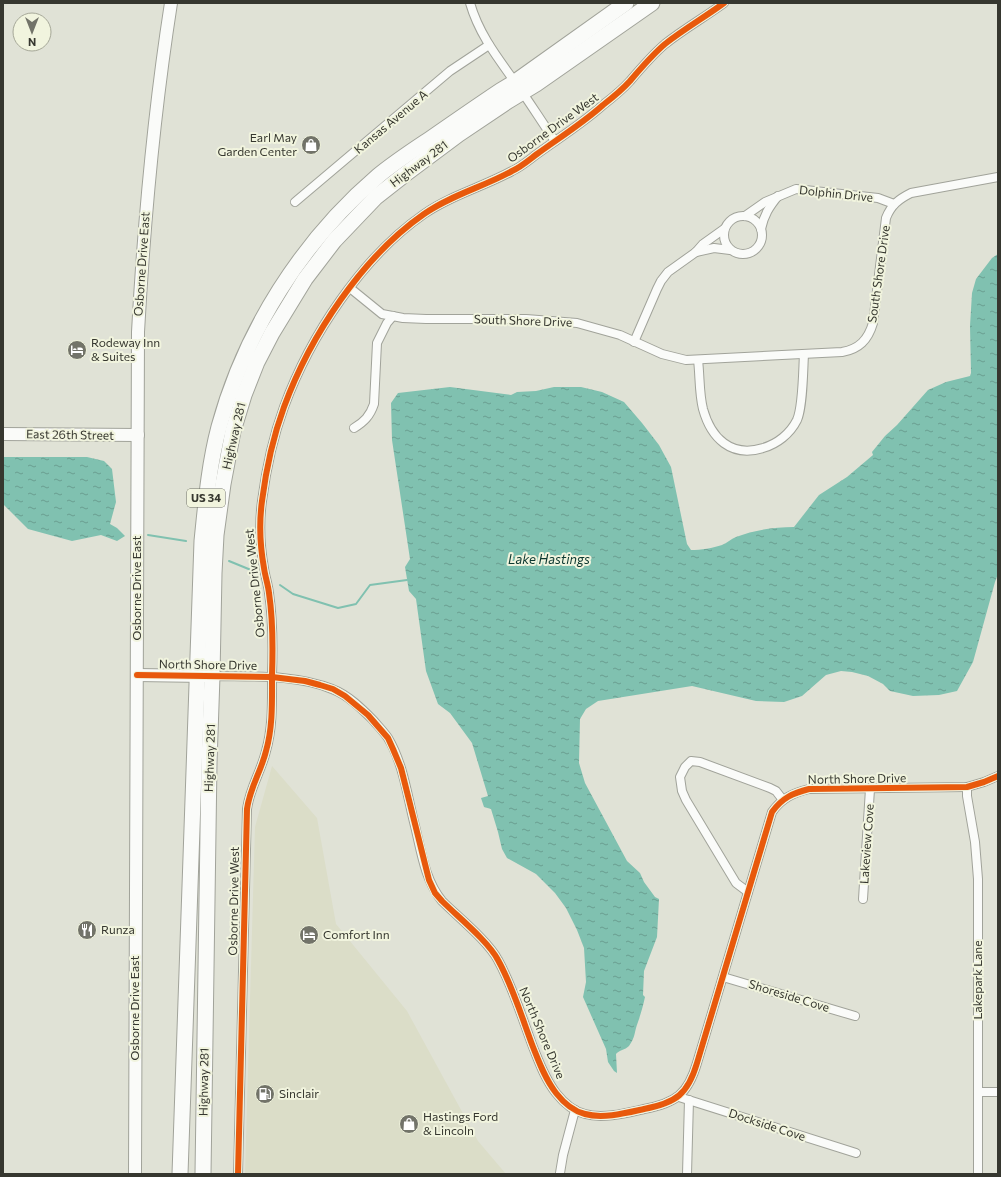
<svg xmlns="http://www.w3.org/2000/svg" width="1001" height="1177" font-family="Commissioner,sans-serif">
<defs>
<pattern id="water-ripples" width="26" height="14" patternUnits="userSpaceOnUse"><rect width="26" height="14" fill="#80c1b0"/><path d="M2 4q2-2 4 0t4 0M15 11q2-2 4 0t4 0" fill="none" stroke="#6a9e90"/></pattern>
</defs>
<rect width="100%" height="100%" fill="#e0e2d6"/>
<path fill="#dbddc8" d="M272 766 317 818 336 924 407 1011 478 1141 506 1174H245L255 827Z"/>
<g fill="url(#water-ripples)">
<path d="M998 254V574L995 582 973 662 957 691 939 695 913 696 890 691 883 684 868 676 852 672 841 671 826 675 802 696 784 702 756 701 692 686 598 701 586 709 580 719 579 763 585 783 627 861 640 873 644 882 655 897 659 899 657 937 644 971 643 995 645 997C643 1006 641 1013 638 1022 634 1032 636 1036 629 1046 625 1050 619 1050 616 1054L617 1073 614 1071 608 1062 606 1049 583 997 586 982 584 948 577 930 566 908 555 893 536 874 507 858 502 849 498 832 491 809 484 807 481 798 488 796 472 743 450 713 438 704 426 671 416 599 409 591 405 567 410 559 392 440 391 403 398 393 450 387 511 395 517 392 536 391 554 387H581L602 392 624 402 642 423 659 445 671 467 687 544 691 550C701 550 713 548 722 545 727 543 731 539 736 537 754 530 774 527 794 527L819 495 847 477 873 455 872 452 885 436 897 425 928 390 946 382 970 376 971 373 970 326 972 293 976 279 992 258Z"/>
<path d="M3 457H87L104 461 112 469 116 502 110 524 117 528 125 536 117 541 101 535 72 541 28 529 3 504Z"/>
</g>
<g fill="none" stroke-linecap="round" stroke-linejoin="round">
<g stroke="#80c1b0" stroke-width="2">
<path d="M148 535 186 541"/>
<path d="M229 561 251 570"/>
<path d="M280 585 293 594 338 608 356 604 370 585 407 580"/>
</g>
<g stroke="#a1a39a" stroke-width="10">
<g id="street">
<path d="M470 3C479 34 497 57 515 82 529 101 541 121 555 141"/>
<path d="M295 202 450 71 489 45"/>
<circle cx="743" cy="235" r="19"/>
<path d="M745 216 765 202 796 189 878 198 894 204"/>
<path d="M761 229C764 215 769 207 778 196"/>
<path d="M696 252 714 248 730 250"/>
<path d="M350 288 382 314 403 318 426 319H526L577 323 620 335 662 354 686 360 842 352C859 349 868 340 873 323L886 218C891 205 899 199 911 193L998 177"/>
<path d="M634 342 657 289 661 281 668 272 696 252 703 244 724 229"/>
<path d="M698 360C700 376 699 393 703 409 711 438 731 458 763 448 777 444 790 434 797 420 803 407 803 371 804 354"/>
<path d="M354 428C364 422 370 416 374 404L377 343 387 323 393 316"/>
<path d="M212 676C252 677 295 674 332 689 348 695 361 708 373 720 378 726 384 732 388 738 403 763 407 794 414 822 421 849 424 879 442 901 458 917 488 941 498 960 513 987 522 1018 533 1047 539 1062 545 1079 556 1093 563 1102 573 1111 585 1114 603 1119 626 1113 644 1109 676 1103 688 1094 697 1063L772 812C782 798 793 793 809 789L967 787 984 782 998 776"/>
<path d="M967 787V796L975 842 978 879V1174"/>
<path d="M748 892 736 883 686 800 682 791 680 777 685 767 691 761 700 762 770 788 776 791 783 800"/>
<path d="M863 899 870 789"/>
<path d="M723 977 855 1016"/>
<path d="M978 1092H998"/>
<path d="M679 1097 856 1153"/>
<path d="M560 1173 563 1155 575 1110"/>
<path d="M238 1174 247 809C250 787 261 772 266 751 273 727 272 700 272 675 273 647 273 620 269 593 268 584 265 576 264 568 260 546 259 523 262 501 266 470 273 437 284 407 310 336 362 257 424 214 451 195 483 187 512 171 521 167 529 160 537 154 559 138 583 123 603 105 612 98 622 90 630 81 641 68 652 55 665 44 684 29 705 17 724 3"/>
<path d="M687 1174 689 1100"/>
</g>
</g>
<g stroke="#a1a39a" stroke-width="14">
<g id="secondary">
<path d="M3 434 138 435"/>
<path d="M137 675 205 676"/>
<path d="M135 1174 138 332C144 222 154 112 171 3"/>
</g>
</g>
<g stroke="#a1a39a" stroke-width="17">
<g id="highway">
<path d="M180 1174 202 541C206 502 209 465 219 427 245 331 302 241 378 176 395 162 412 151 430 139 453 123 476 107 500 91L515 82 626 3"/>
<path d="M203 1174 209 763 212 676 214 573 216 535 223 484 233 431 244 395 257 362 272 333 305 279 334 241 376 197 404 175 459 134 508 101 536 84 652 3"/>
</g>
</g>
<use href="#street" stroke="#fafbf9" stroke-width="8"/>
<use href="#secondary" stroke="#fafbf9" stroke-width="12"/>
<use href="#highway" stroke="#fafbf9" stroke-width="15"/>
<g stroke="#f1f4de" stroke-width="8">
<g id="cycleway">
<path d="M137 675 272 677 305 681 320 685 333 689 345 696 368 715 388 738 393 749 401 768 429 880 435 893 442 901C458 917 488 941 498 960 513 987 522 1018 533 1047 539 1062 545 1079 556 1093 563 1102 573 1111 585 1114 603 1119 626 1113 644 1109 676 1103 688 1094 697 1063L772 812C782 798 793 793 809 789L967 787 984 782 998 776"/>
<path d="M238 1174 247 809C250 787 261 772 266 751 273 727 272 700 272 675 273 647 273 620 269 593 268 584 265 576 264 568 260 546 259 523 262 501 266 470 273 437 284 407 310 336 362 257 424 214 451 195 483 187 512 171 521 167 529 160 537 154 559 138 583 123 603 105 612 98 622 90 630 81 641 68 652 55 665 44 684 29 705 17 724 3"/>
</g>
</g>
<use href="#cycleway" stroke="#e8590c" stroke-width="6"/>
</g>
<defs>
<g id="shop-disc" transform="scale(1)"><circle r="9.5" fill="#727369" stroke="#f1f4de"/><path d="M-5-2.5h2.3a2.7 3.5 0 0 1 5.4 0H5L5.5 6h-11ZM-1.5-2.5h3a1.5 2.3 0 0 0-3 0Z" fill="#fff"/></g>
<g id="hotel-disc" transform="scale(1)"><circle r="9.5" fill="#727369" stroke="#f1f4de"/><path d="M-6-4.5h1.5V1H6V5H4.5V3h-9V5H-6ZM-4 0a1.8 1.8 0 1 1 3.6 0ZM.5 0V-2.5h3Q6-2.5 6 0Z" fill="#fff"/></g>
<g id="restaurant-disc" transform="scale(1)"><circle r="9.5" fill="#727369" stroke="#f1f4de"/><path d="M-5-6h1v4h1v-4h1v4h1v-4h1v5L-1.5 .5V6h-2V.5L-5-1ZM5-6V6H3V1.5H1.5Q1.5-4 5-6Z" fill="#fff"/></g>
<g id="fuel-disc" transform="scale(1)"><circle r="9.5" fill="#727369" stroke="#f1f4de"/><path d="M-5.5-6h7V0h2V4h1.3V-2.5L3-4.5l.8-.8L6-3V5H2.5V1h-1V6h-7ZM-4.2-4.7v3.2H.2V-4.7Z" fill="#fff"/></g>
</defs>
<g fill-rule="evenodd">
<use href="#shop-disc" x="311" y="145"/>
<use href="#hotel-disc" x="77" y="350"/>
<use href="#restaurant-disc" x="87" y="930"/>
<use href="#hotel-disc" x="309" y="935"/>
<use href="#fuel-disc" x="265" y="1094"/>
<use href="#shop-disc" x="409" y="1124"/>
</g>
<g text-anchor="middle" stroke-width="4" stroke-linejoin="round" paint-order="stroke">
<rect fill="#f1f4de" stroke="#6e7064" stroke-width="1" x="187" y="489" width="38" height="18" rx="3"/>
<g font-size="11" font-weight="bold" fill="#36372f">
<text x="206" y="502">US 34</text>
</g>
<g font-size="12" fill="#36372f" stroke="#f1f4de">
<text transform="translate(391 122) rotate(-40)" y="4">Kansas Avenue A</text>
<text transform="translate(553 128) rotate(-36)" y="4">Osborne Drive West</text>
<text transform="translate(419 164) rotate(-37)" y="4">Highway 281</text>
<text transform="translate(836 194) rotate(6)" y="4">Dolphin Drive</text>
<text transform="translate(142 264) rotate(-86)" y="4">Osborne Drive East</text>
<text transform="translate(879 274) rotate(-82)" y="4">South Shore Drive</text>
<text transform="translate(523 321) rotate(2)" y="4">South Shore Drive</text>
<text transform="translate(70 435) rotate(1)" y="4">East 26th Street</text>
<text transform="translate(234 436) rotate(-77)" y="4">Highway 281</text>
<text transform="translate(255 583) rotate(-96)" y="4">Osborne Drive West</text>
<text transform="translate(137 588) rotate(-90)" y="4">Osborne Drive East</text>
<text transform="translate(208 665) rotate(1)" y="4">North Shore Drive</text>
<text transform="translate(210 758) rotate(-88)" y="4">Highway 281</text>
<text transform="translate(857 779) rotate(-1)" y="4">North Shore Drive</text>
<text transform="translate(867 844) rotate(-86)" y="4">Lakeview Cove</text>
<text transform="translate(234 901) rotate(-89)" y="4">Osborne Drive West</text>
<text transform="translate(978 980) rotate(-90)" y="4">Lakepark Lane</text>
<text transform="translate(789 996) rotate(17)" y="4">Shoreside Cove</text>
<text transform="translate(135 1008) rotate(-90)" y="4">Osborne Drive East</text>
<text transform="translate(542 1033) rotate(67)" y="4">North Shore Drive</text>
<text transform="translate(204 1082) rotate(-89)" y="4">Highway 281</text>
<text transform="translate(767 1125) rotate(18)" y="4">Dockside Cove</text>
</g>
<g font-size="12" fill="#36372f" stroke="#f1f4de" text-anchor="start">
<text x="297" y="142" text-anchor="end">Earl May<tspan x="297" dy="14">Garden Center</tspan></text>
<text x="91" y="347">Rodeway Inn<tspan x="91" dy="14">&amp; Suites</tspan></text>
<text x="101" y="934">Runza</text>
<text x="323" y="939">Comfort Inn</text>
<text x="279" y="1098">Sinclair</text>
<text x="423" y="1121">Hastings Ford<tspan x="423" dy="14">&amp; Lincoln</tspan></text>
</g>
<g font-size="13" font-style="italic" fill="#0c3830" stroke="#f1f4de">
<text x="549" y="564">Lake Hastings</text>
</g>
</g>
<rect width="1001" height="1177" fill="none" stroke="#36372f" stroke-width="8"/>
<g transform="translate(32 32) rotate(180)"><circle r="19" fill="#f1f4de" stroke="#a6a898"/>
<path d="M0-3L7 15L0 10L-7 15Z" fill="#727369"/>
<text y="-6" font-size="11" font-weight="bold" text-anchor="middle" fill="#36372f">N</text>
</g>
</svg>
